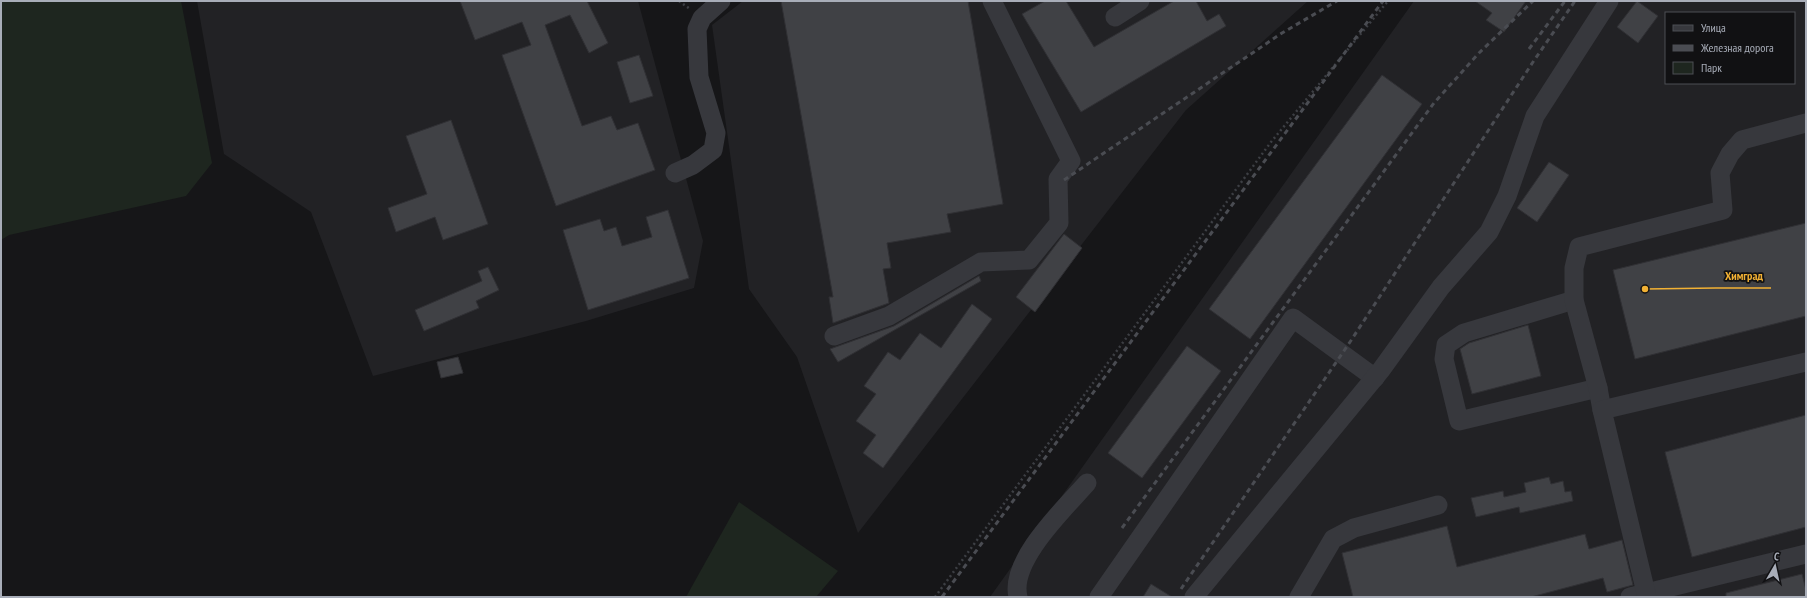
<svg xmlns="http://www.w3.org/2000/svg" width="1807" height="598" font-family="'PT Sans Narrow',sans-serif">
<rect width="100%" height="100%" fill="#161618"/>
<g fill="#222225" fill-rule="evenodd">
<path d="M197 1H638L703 241 694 288 586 321 373 376 311 212 224 154Z"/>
<path d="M743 1H1308L1186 110 858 533 797 357 749 289 712 25Z"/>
<path d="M1414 1H1806V597H990ZM1666 13H1794V83H1666Z"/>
</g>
<g fill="#1e261f">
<path d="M1 1H181L212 163 186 196 9 235 1 240Z"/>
<path d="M739 502 838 571 816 597H686Z"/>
</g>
<g fill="#404145" stroke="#303034">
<path d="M460 1H587L608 43 589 53 570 15 545 25 582 126 611 116 617 130 638 123 655 170 556 206 502 55 531 45 522 22 475 40Z"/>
<path d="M781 1H968L1003 204 947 214 951 232 887 243 891 268 883 269 889 303 833 323 829 297H833Z"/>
<path d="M1045 1H1066L1094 47 1174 1H1196L1207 21 1219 14 1226 26 1081 112 1022 14Z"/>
<path d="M1475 1H1526L1504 32 1486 20 1492 13Z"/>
<path d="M1637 1 1658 16 1638 43 1617 27Z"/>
<path d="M639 55 653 96 630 103 617 62Z"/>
<path d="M1382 75 1422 104 1250 339 1209 309Z"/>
<path d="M451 120 488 224 443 240 435 217 396 232 388 208 427 194 406 136Z"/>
<path d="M1549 162 1569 175 1537 222 1517 208Z"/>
<path d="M668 210 689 278 588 310 563 230 600 219 604 231 616 227 622 246 652 237 646 217Z"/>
<path d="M1806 223V316L1635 359 1613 270Z"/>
<path d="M1064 234 1082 248 1035 312 1016 297Z"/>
<path d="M488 267 499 290 476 301 479 308 424 331 415 310 482 281 478 271Z"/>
<path d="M979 276 981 281 838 362 830 349 894 326Z"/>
<path d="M972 304 992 319 883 468 863 453 876 435 856 421 876 394 864 386 888 352 900 360 920 333 941 348Z"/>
<path d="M1528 325 1541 376 1472 394 1460 349 1469 343Z"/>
<path d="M1187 346 1221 371 1142 478 1108 453Z"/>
<path d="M458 357 463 373 441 378 437 362Z"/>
<path d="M1806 415V527L1692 557 1665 452Z"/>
<path d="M1549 477 1551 484 1563 481 1565 492 1571 491 1573 501 1520 513 1519 507 1476 517 1471 498 1503 491 1504 497 1526 492 1524 483Z"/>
<path d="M1447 526 1457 567 1585 534 1589 549 1622 540 1633 585 1607 592 1603 578 1531 597H1353L1342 553Z"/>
<path d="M1802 574 1806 590V597H1726V593Z"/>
<path d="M1151 584 1172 597H1143Z"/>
</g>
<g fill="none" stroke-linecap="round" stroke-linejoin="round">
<g stroke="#3d3f44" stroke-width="2.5" stroke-dasharray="2 3" stroke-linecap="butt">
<path d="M679 1 690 9"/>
<path d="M935 597 1271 142 1388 1"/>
</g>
<g stroke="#37383d" stroke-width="19">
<path d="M1115 17 1140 1"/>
<path d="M675 173 693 165 713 150 716 133 699 77 697 29 702 18 721 1"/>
<path d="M1574 300 1464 333 1446 345 1444 359 1459 421 1598 388"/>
<path d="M834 336 889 316 981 262 1029 260 1059 223 1058 179 1071 161 992 1"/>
<path d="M1602 410 1598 388 1574 300V268L1579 247 1723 210 1720 173 1730 154 1742 140 1806 123"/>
<path d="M1018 597C1009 561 1064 509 1087 483"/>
<path d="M1099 597 1293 318 1375 378"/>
<path d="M1194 597 1381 370 1441 287 1489 232 1507 196 1535 116 1609 1"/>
<path d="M1299 597 1333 539 1354 528 1438 505"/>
<path d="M1630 597 1806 554"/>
<path d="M1647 597 1602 410 1806 362"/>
</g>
<g stroke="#4a4c52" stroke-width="3" stroke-dasharray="5 4" stroke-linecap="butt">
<path d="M1529 49 1565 1"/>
<path d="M1064 180 1282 33 1337 1"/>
<path d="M1122 528 1434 103 1479 53 1533 1"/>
<path d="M1181 589 1350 342 1533 62 1575 1"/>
<path d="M942 597 1383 1"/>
</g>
</g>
<path fill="none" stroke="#f2b134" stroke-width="1.5" d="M1645 289L1716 288H1771"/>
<circle fill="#f2b134" stroke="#111113" stroke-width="1.5" cx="1645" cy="289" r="4"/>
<g font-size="12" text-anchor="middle" font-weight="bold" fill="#f2b134" stroke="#111113" stroke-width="3.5" stroke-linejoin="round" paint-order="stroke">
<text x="1744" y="280">Химград</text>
</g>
<rect width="1807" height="598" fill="none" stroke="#a8adb8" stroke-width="4"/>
<rect x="1665" y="12" width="130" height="72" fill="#111113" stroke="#4d4f55"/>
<rect x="1673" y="25" width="20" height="6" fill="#37383d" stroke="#4d4f55"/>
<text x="1701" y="32" font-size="12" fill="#a8adb8">Улица</text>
<rect x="1673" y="45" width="20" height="6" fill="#4a4c52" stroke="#4d4f55"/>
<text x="1701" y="52" font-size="12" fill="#a8adb8">Железная дорога</text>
<rect x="1673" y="62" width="20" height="12" fill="#1e261f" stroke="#4d4f55"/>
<text x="1701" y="72" font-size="12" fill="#a8adb8">Парк</text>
<g transform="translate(1775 566) rotate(9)" stroke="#111113" stroke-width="3" paint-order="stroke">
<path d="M0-3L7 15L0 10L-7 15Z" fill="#a8adb8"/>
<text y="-6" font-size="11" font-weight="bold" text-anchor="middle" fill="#a8adb8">С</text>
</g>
</svg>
